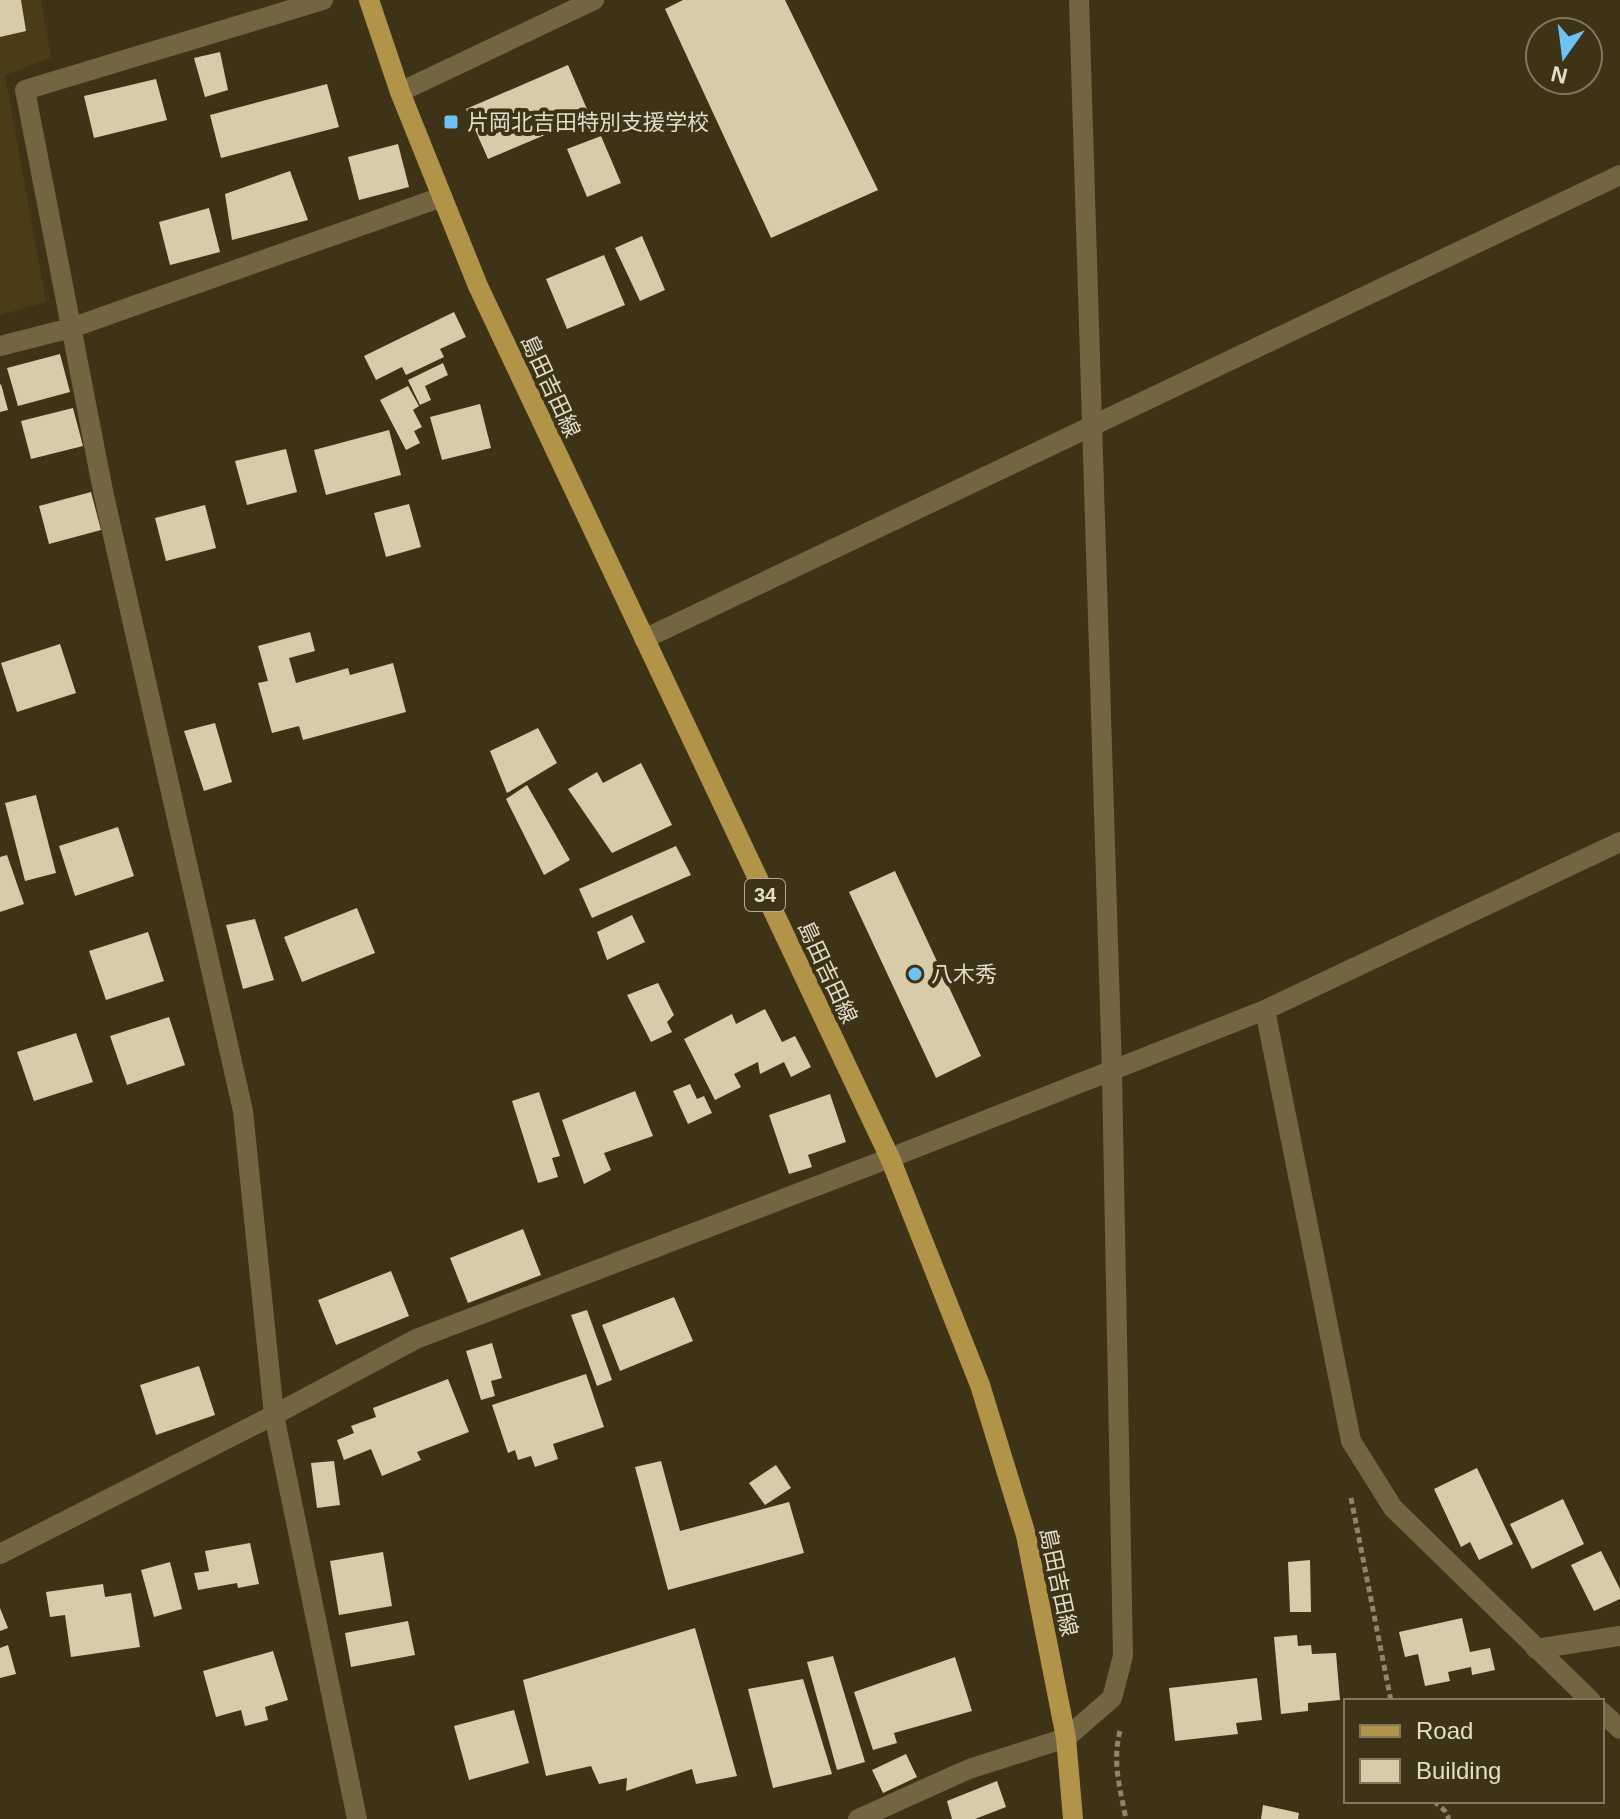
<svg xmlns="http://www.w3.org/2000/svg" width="1620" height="1819" font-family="Helvetica,'Noto Sans JP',sans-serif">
<rect width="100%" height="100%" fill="#3e3317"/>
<path fill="#4a3c17" d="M0 0H41L51 58 5 75 46 302 0 315Z"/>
<g fill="#d8cbaa">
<path d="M0 0H21L26 31 0 37Z"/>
<path d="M683 0H785L878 190 771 238 665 9Z"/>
<path d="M220 52 228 90 205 97 194 58Z"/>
<path d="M568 65 590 116 488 159 466 109Z"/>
<path d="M156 79 167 120 94 138 84 96Z"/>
<path d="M327 84 339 127 221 158 210 115Z"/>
<path d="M601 136 621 183 587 197 567 149Z"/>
<path d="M398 144 409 187 359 200 348 157Z"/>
<path d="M290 171 308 220 232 240 225 194Z"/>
<path d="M209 208 220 252 170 265 159 222Z"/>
<path d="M642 236 665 290 640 301 615 248Z"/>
<path d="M604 255 625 305 567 329 546 279Z"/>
<path d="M454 312 466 337 440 349 444 357 406 375 402 367 376 380 364 356Z"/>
<path d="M60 354 70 392 18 406 7 368Z"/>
<path d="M443 363 448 375 425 386 431 400 420 405 408 380Z"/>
<path d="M1 384 8 410 0 412V385Z"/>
<path d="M408 386 419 406 413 410 422 427 414 431 420 443 406 450 380 400Z"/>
<path d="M480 404 491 448 442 460 430 417Z"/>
<path d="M73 408 83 446 31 459 21 421Z"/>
<path d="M389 430 401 475 326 495 314 450Z"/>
<path d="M286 449 297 492 247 505 235 461Z"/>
<path d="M91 492 101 530 49 544 39 506Z"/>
<path d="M409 504 421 547 386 557 374 513Z"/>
<path d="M205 505 216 548 166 561 155 518Z"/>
<path d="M310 632 315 651 289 658 296 683 348 668 350 675 393 663 406 712 303 740 299 726 272 733 258 683 268 681 258 646Z"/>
<path d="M60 644 76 693 17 712 1 663Z"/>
<path d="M215 723 232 782 204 791 184 731Z"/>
<path d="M538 728 557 763 507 793 490 751Z"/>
<path d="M641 763 672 825 612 853 568 789 597 772 603 783Z"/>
<path d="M527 785 570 860 544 875 506 799Z"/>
<path d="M36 795 56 873 25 881 5 803Z"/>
<path d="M118 827 134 876 75 896 59 846Z"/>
<path d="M676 846 691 875 592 918 579 889Z"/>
<path d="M7 855 24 904 0 912V857Z"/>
<path d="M895 871 981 1056 936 1078 849 892Z"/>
<path d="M357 908 375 953 302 982 284 937Z"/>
<path d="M632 915 645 942 607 960 597 932Z"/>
<path d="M255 919 274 980 243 989 226 925Z"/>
<path d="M148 932 164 981 106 1000 89 951Z"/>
<path d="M658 983 674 1015 667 1022 672 1032 651 1042 627 995Z"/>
<path d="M765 1009 782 1042 795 1036 811 1067 791 1077 784 1062 760 1074 758 1062 734 1074 741 1087 715 1100 684 1039 732 1014 736 1024Z"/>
<path d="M169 1017 185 1065 127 1085 110 1036Z"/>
<path d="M76 1033 93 1082 34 1101 17 1052Z"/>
<path d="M690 1084 697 1099 704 1096 712 1113 688 1124 673 1091Z"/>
<path d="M635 1091 653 1136 604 1153 611 1170 584 1184 562 1120Z"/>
<path d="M539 1092 560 1156 552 1158 558 1177 538 1183 512 1101Z"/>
<path d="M830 1094 846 1142 808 1155 812 1167 789 1174 769 1115Z"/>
<path d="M523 1229 541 1275 468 1303 450 1258Z"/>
<path d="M391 1271 409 1316 336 1345 318 1300Z"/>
<path d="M674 1297 693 1341 620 1371 602 1325Z"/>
<path d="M587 1310 612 1380 597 1386 571 1315Z"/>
<path d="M492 1343 502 1378 491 1381 495 1396 481 1400 466 1351Z"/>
<path d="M199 1366 215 1415 156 1435 140 1385Z"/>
<path d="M586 1374 604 1427 553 1444 558 1459 535 1467 531 1456 518 1460 515 1450 508 1453 492 1405Z"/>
<path d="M448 1379 469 1432 417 1452 421 1460 382 1476 371 1449 344 1460 337 1440 354 1433 351 1426 376 1417 373 1408Z"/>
<path d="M334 1461 340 1505 317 1508 311 1463Z"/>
<path d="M661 1461 680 1531 789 1502 804 1553 668 1590 635 1467Z"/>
<path d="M776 1465 791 1488 765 1505 749 1483Z"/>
<path d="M1477 1468 1513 1544 1479 1560 1470 1542 1461 1547 1434 1489Z"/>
<path d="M1563 1499 1584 1544 1532 1569 1510 1524Z"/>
<path d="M250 1543 259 1584 238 1588 237 1583 198 1590 194 1573 209 1571 205 1551Z"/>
<path d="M1601 1551 1620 1589V1599L1594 1611 1571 1565Z"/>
<path d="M383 1552 392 1606 339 1615 330 1561Z"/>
<path d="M1310 1560 1311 1612H1290L1288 1562Z"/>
<path d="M170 1562 182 1609 154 1617 141 1570Z"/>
<path d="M103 1584 105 1597 131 1593 140 1647 71 1657 65 1615 50 1617 46 1592Z"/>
<path d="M0 1608 8 1628 0 1631Z"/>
<path d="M1462 1618 1470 1652 1490 1648 1495 1670 1472 1675 1471 1667 1448 1672 1450 1681 1425 1686 1418 1654 1405 1657 1399 1632Z"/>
<path d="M408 1621 415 1655 351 1667 345 1633Z"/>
<path d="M695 1628 737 1776 696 1784 692 1769 626 1791 627 1778 599 1784 591 1766 546 1776 523 1680Z"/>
<path d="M1297 1635 1298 1646 1311 1645 1312 1654 1336 1653 1340 1700 1308 1703V1711L1281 1714 1274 1637Z"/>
<path d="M8 1645 16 1674 0 1678V1648Z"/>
<path d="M273 1651 288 1700 265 1707 268 1720 245 1726 241 1710 216 1717 203 1671Z"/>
<path d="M833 1656 865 1762 837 1770 807 1662Z"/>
<path d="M955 1657 972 1711 894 1733 897 1743 873 1750 854 1692Z"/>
<path d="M1257 1678 1262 1720 1236 1723 1238 1734 1175 1741 1169 1688Z"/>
<path d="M803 1679 832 1774 773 1788 748 1689Z"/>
<path d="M514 1710 529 1763 469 1780 454 1726Z"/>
<path d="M906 1754 917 1777 883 1793 872 1770Z"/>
<path d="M997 1781 1006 1807 975 1819H952L947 1801Z"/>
<path d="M1263 1805 1299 1813 1298 1819H1261Z"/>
</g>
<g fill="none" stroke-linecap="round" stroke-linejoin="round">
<g stroke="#8d856e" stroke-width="5" stroke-dasharray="6 4" stroke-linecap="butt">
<path d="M1351 1498 1391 1701"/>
<path d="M1120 1731C1112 1761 1120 1789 1126 1819"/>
<path d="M1434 1801 1445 1811 1449 1819"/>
</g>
<g stroke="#736542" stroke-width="20">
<path d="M323 0 25 90 103 491 243 1111 274 1415 357 1819"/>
<path d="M400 92 594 0"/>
<path d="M0 346 71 328 442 197"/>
<path d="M644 639 1620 175"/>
<path d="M1265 1010 1351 1441 1393 1508 1591 1701"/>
<path d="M0 1554 274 1415 416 1339 890 1158 1265 1010 1620 842"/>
<path d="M1536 1649 1620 1636"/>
<path d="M1602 1712 1620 1729"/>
<path d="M858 1819 969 1769 1066 1738 1112 1698 1123 1656 1112 1072 1079 0"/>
</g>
<path stroke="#b19447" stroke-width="20" d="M369 0 400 92 478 286 890 1158 980 1385 1026 1535 1066 1738 1073 1819"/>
</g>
<g fill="#6dc2f3" stroke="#3e3317" stroke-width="3">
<rect x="443" y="114" width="16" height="16" rx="4"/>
<circle cx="915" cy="974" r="8"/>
</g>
<g text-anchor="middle" stroke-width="8" stroke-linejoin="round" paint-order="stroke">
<rect fill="#3e3317" stroke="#b1a995" stroke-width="2" x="745" y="879" width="40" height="32" rx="6"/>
<g font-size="20" font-weight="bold" fill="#e2dccb">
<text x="765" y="902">34</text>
</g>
<g font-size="22" fill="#e2dccb" stroke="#3e3317" text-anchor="start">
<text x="467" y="130">片岡北吉田特別支援学校</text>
<text x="931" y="982">八木秀</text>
</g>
<g font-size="22" fill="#e2dccb" stroke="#3e3317">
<text transform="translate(551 386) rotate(65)" y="8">島田吉田線</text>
<text transform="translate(828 972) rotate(65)" y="8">島田吉田線</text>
<text transform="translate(1059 1582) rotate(78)" y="8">島田吉田線</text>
</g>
</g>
<rect x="1344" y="1699" width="260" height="104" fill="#3e3317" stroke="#80775f" stroke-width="2"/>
<rect x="1360" y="1725" width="40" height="12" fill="#b19447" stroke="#80775f" stroke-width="2"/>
<text x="1416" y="1739" font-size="24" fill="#e2dccb">Road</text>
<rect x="1360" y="1759" width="40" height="24" fill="#d8cbaa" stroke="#80775f" stroke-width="2"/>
<text x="1416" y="1779" font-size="24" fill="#e2dccb">Building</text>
<g transform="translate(1564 56) rotate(194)"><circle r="38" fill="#3e3317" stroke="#80775f" stroke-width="2"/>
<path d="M0-6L14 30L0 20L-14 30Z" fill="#6dc2f3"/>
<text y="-12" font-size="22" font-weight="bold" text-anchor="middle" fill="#e2dccb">N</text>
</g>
</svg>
